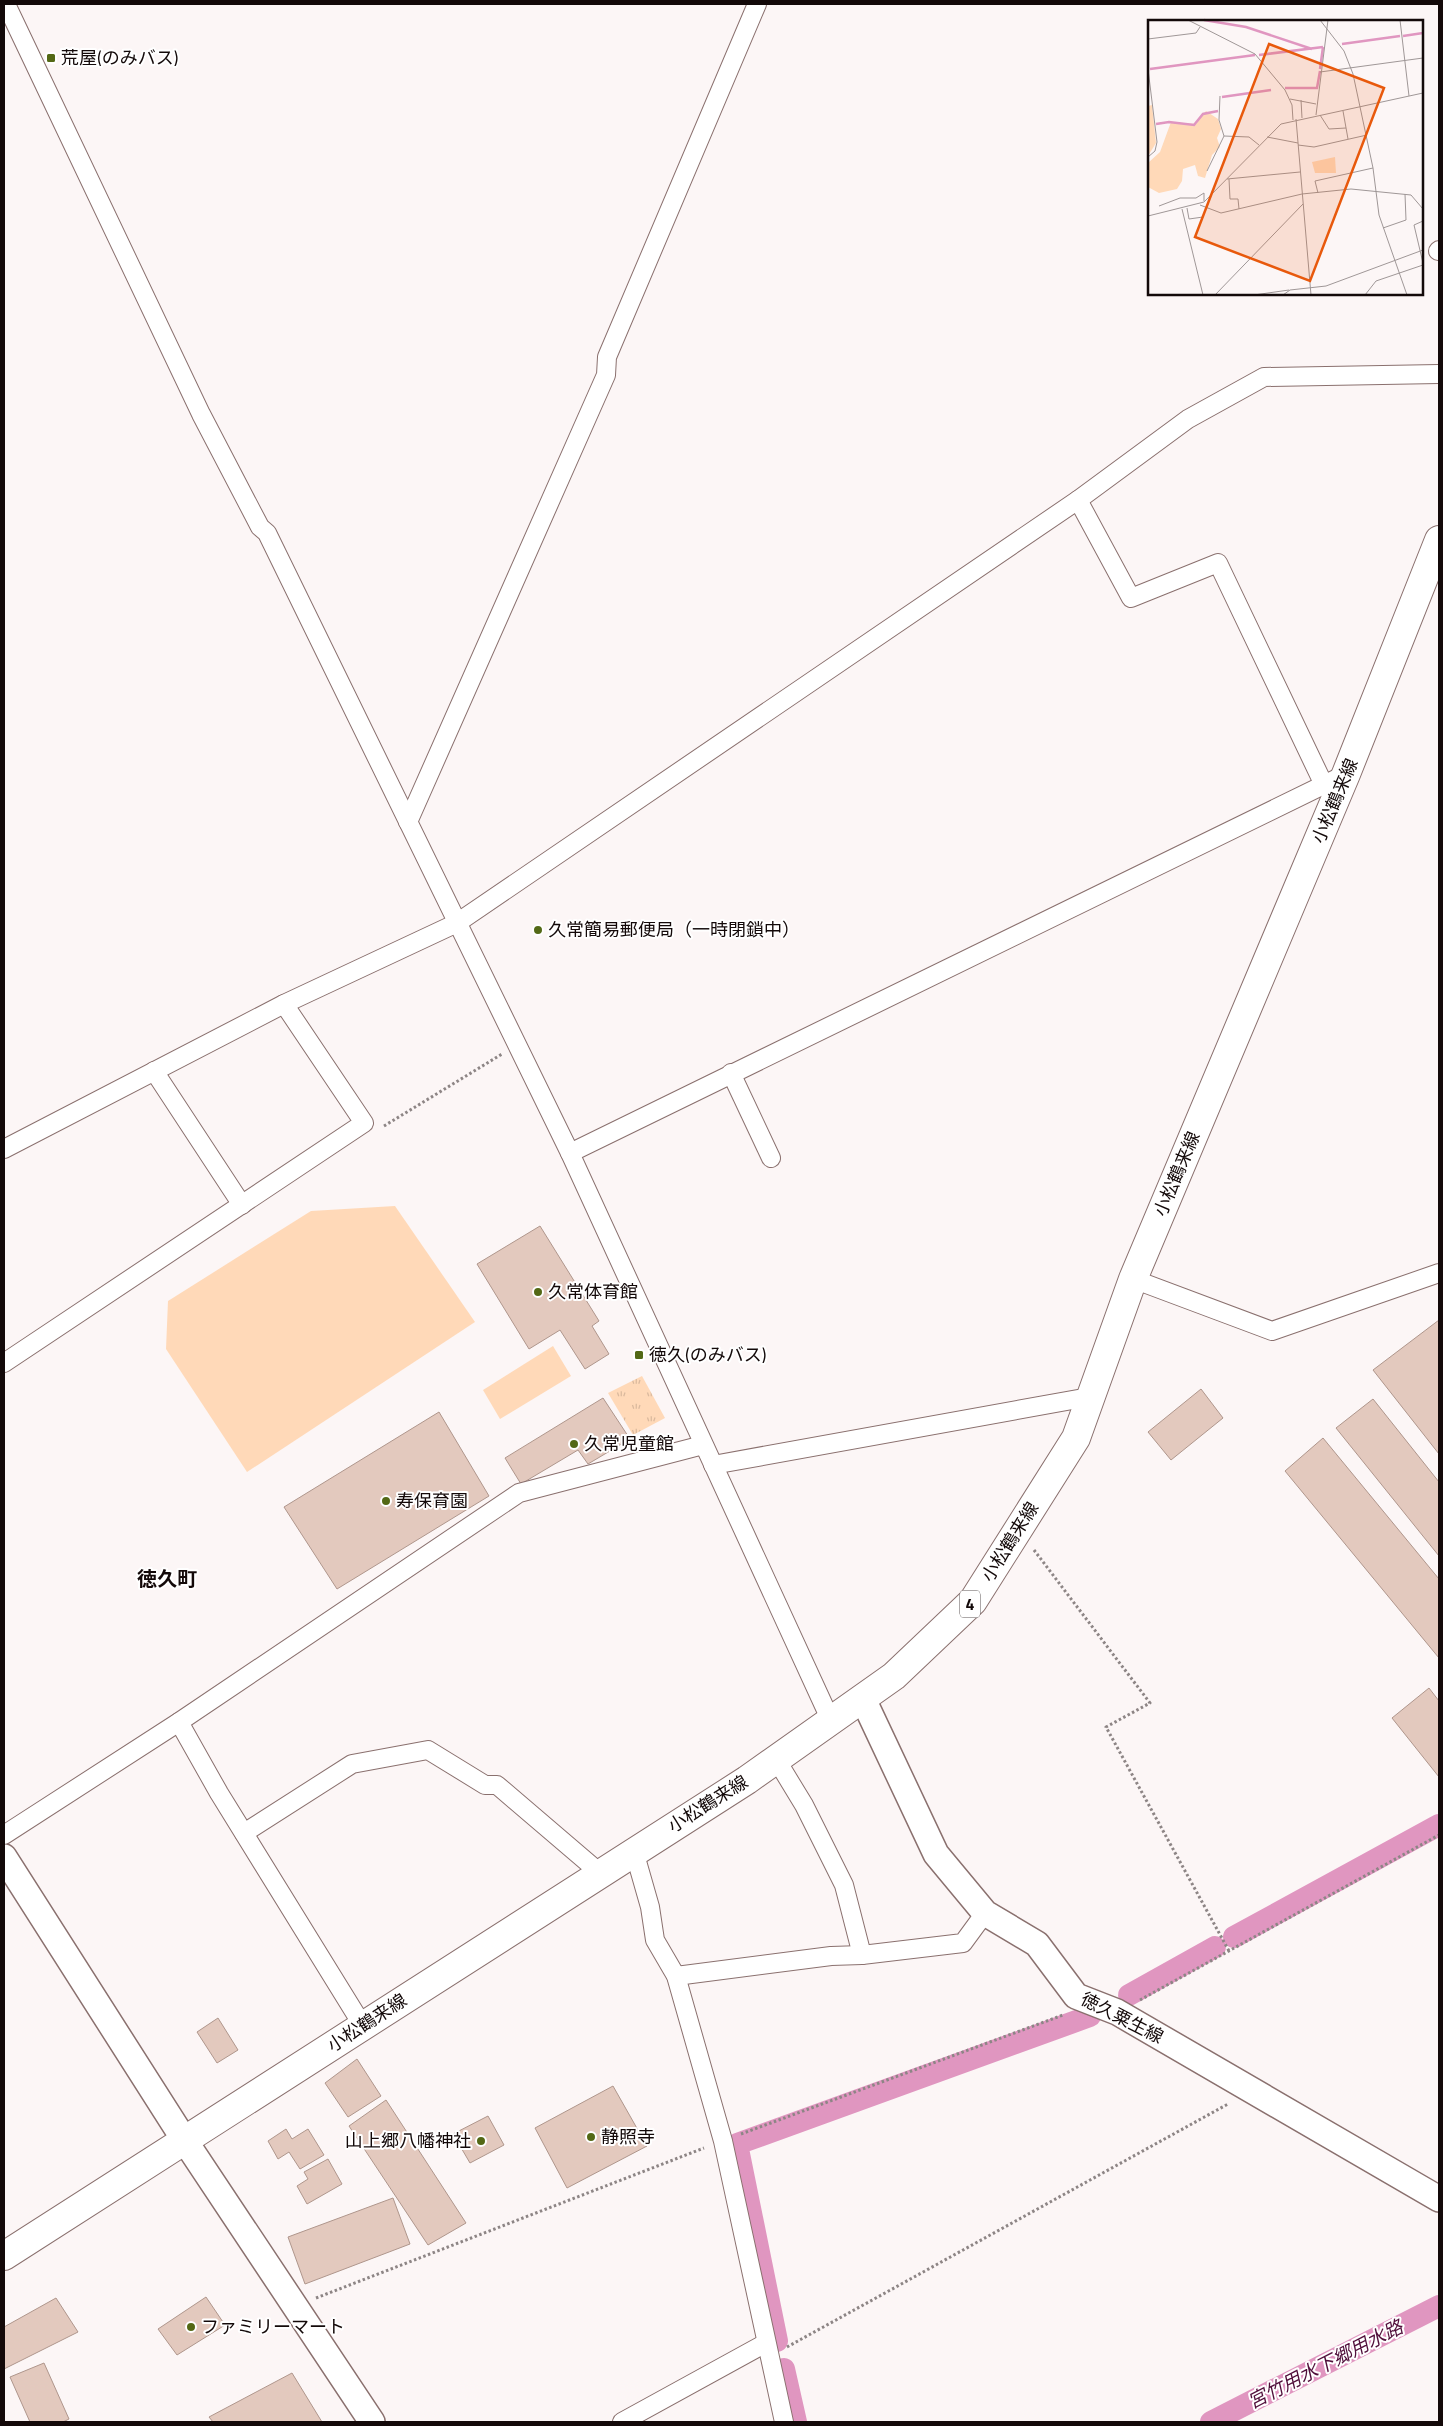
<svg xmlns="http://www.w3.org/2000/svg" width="1443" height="2426" font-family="'Titillium Web','Noto Sans JP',sans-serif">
<defs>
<pattern id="park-tufts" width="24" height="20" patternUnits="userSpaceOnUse" patternTransform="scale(1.25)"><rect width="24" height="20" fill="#ffd9b8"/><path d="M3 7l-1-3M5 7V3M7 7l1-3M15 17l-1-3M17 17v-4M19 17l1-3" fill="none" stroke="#dab99d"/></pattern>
</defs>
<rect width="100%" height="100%" fill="#fcf6f6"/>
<path fill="url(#park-tufts)" d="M642 1376 665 1418 633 1435 608 1393Z"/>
<g fill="#ffd9b8">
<path d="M395 1206 475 1322 247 1472 166 1349 168 1301 311 1211Z"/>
<path d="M553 1346 571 1376 500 1419 483 1390Z"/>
</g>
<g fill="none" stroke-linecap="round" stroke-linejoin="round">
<g stroke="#e096c0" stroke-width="22">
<path d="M1234 1937 1439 1825"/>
<path d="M1129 1995 1215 1947"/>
<path d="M777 2341 737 2144 1090 2016"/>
<path d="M784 2369 796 2422"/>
<path d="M1211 2422 1439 2306"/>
</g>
</g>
<g fill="#e3c9be" stroke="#af968c">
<path d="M540 1226 599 1321 592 1326 609 1354 585 1369 560 1330 529 1349 477 1264Z"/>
<path d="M1439 1320V1454L1373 1370Z"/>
<path d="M1201 1389 1223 1418 1171 1460 1148 1432Z"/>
<path d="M603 1398 630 1439 588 1464 578 1450 521 1484 505 1458Z"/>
<path d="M1373 1399 1439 1482V1556L1336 1428Z"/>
<path d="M439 1412 489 1496 337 1589 284 1507Z"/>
<path d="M1323 1438 1439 1579V1658L1285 1471Z"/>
<path d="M1429 1688 1439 1701V1777L1392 1718Z"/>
<path d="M218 2018 238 2050 217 2063 197 2032Z"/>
<path d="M357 2059 381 2096 348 2117 325 2083Z"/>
<path d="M613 2086 647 2146 567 2188 535 2128Z"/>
<path d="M386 2100 466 2223 428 2245 349 2126Z"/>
<path d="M488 2116 504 2145 470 2163 453 2134Z"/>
<path d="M286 2129 292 2139 308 2129 324 2155 300 2169 289 2152 278 2159 268 2141Z"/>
<path d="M328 2159 342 2184 307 2204 297 2186 308 2179 304 2172Z"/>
<path d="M393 2198 410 2244 305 2284 288 2237Z"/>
<path d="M206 2297 225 2325 177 2355 158 2329Z"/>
<path d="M56 2298 78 2332 4 2369V2327Z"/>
<path d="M44 2363 69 2419 63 2422H30L10 2377Z"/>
<path d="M292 2373 322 2422H213L209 2417Z"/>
</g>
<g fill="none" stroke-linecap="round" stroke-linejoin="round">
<g stroke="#8a706e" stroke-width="20">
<g id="street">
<path d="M6 4 201 414 260 527 267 533 570 1153 831 1721"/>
<path d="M1438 251 1439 250"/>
<path d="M1078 500 1131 598 1218 563 1324 785"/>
<path d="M408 822 606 375 607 357 757 4"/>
<path d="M154 1071 242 1205"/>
<path d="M731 1073 771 1158"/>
<path d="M4 1149 284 1004 457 923 1078 500 1188 419 1264 377 1439 374"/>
<path d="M570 1153 1346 774"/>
<path d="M1133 1279 1272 1331 1439 1273"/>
<path d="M4 1363 364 1123 284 1004"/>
<path d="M713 1465 1089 1397"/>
<path d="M179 1722 219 1793 363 2026"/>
<path d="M776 1759 804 1805 844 1885 862 1955"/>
<path d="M244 1833 352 1764 428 1750 485 1785H497L600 1873"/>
<path d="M4 1835 179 1722 519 1493 703 1445"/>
<path d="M634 1851 650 1907 655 1940 676 1976 723 2141 784 2422"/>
<path d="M676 1976 831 1956 862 1955 963 1943 985 1913"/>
<path d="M622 2422 766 2343"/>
</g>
</g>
<g stroke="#8a706e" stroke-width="28">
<g id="secondary">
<path d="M863 1699 936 1854 985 1913 1037 1944 1076 1996 1117 2012 1439 2199"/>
<path d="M4 1857 185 2141 372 2422"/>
</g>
</g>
<g stroke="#8a706e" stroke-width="30">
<path id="primary" d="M4 2256 747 1780 894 1676 973 1601 1076 1438 1133 1279 1346 774 1439 540"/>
</g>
<g stroke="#8d8585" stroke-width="3" stroke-dasharray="2.5 2.5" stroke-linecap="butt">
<path d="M384 1126 502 1054"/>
<path d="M1034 1550 1150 1703 1106 1727 1229 1951"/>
<path d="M1140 2000 1439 1835"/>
<path d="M741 2134 1063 2015"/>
<path d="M316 2298 704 2148"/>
<path d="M787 2347 1228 2104"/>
</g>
<use href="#street" stroke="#fff" stroke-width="18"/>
<use href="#secondary" stroke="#fff" stroke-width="25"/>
<use href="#primary" stroke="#fff" stroke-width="28"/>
</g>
<g fill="#536815" stroke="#fff" stroke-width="2">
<rect x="46" y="53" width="10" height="10" rx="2.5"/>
<circle cx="538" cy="930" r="5"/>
<circle cx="538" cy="1292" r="5"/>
<rect x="634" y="1350" width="10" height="10" rx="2.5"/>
<circle cx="574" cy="1444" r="5"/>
<circle cx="386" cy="1501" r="5"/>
<circle cx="591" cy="2137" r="5"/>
<circle cx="481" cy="2141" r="5"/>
<circle cx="191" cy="2327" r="5"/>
</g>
<g text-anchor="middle" stroke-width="4" stroke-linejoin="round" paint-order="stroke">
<rect fill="#fff" stroke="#5a5353" stroke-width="1" x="960" y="1590.5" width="20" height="27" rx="4"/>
<g font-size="16" font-weight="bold" fill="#130909">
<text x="970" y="1610">4</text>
</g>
<g font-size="18" fill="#130909" stroke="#fff" text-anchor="start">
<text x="61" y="64">荒屋(のみバス)</text>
<text x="548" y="936">久常簡易郵便局（一時閉鎖中）</text>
<text x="548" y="1298">久常体育館</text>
<text x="649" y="1361">徳久(のみバス)</text>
<text x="584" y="1450">久常児童館</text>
<text x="396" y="1507">寿保育園</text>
<text x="601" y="2143">静照寺</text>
<text x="471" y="2147" text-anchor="end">山上郷八幡神社</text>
<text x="201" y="2333">ファミリーマート</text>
</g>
<g font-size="18" fill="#130909" stroke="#fff">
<text transform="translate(1335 801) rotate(-67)" y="6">小松鶴来線</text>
<text transform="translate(1177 1174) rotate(-67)" y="6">小松鶴来線</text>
<text transform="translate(1010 1542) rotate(-58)" y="6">小松鶴来線</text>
<text transform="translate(708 1804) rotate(-32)" y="6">小松鶴来線</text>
<text transform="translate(1122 2018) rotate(27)" y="6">徳久粟生線</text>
<text transform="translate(367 2023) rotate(-33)" y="6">小松鶴来線</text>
</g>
<g font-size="19" font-style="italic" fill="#500e3a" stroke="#fff">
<text transform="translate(1325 2364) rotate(-27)" y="7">宮竹用水下郷用水路</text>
</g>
<g font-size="20" font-weight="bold" fill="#130909" stroke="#fff">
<text x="167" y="1586">徳久町</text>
</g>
</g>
<g transform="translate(1148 20)">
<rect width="275" height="275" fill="#fcf6f6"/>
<path d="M58 91 70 99 73 109 69 118 72 127 64 135 57 158 50 156 47 145 35 149 34 161 29 169 11 173 0 167V143L12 132 23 102 48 104Z" fill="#ffd9b8"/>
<path d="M4 85 8 123 0 136V86Z" fill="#ffd9b8"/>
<path d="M187 137 188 153H167L164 142Z" fill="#ffd9b8"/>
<path fill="none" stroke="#e096c0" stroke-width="2.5" d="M56 0 98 7 164 29M255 16 275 13M194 24 252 16M111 35 175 27M2 49 107 35M172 49 175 27M137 68H169L172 51M74 77 123 70M8 104 21 102 46 105 55 94 70 91"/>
<path fill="none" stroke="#9f9797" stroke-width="1" d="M40 0 107 34 137 70 144 85 145 100M172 0 196 31 205 54 225 148 231 195 259 275M252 0 261 76M0 19 48 13 52 7M0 49 9 122 7 131 0 137M172 52 275 38M142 79 168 84M153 80 154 98M195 91 200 119M168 95 180 0M172 95 181 109 198 108M148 99 163 275M76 116 101 117 111 125M119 117 150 123M150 125 166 127 219 115M59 151 76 116 71 100 72 76M79 159 152 152M81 159 82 179H90L91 189M170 173 167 161 225 148M52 185 73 193 154 174 203 169 263 175 275 189M11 186 32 178H48L56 173V181M39 188 41 199 55 197M34 189 55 275M0 196 56 182 133 104 275 73M275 201 266 205 275 243M235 208 258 200 257 174M67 275 155 184M106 275 141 270M135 275 142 270 178 266 275 230M217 275 228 261 275 245"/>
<path fill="#e8590c" fill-opacity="0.15" stroke="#e8590c" stroke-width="2.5" d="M121 24 236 68 162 261 47 217Z"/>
<rect width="275" height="275" fill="none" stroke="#130909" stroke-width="2.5"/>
</g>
<rect width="1443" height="2426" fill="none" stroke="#130909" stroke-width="10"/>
</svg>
